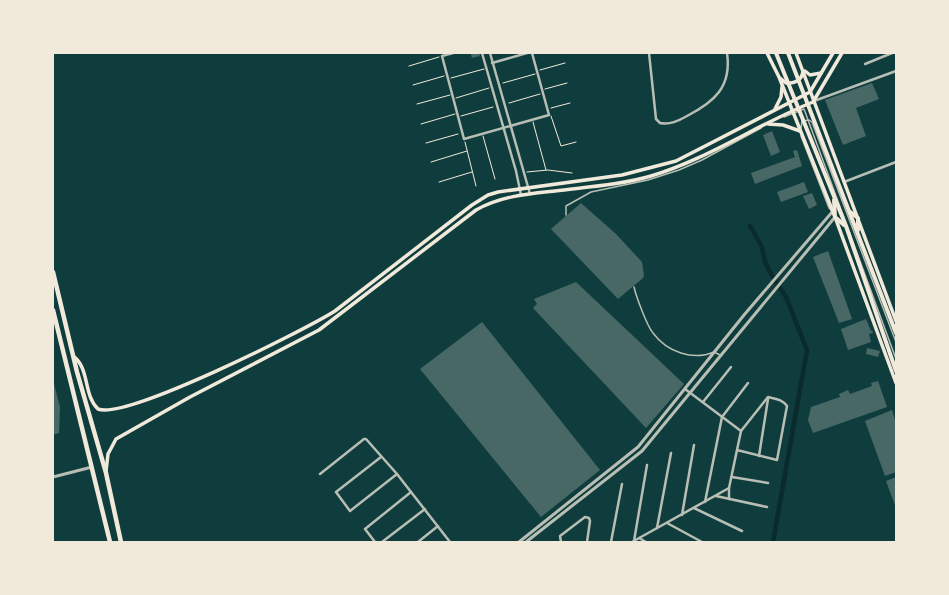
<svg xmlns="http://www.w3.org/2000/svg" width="949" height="595" font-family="Helvetica,sans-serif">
<rect width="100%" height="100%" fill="#0f3d3e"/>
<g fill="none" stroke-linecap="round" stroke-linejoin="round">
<path stroke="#0a2a2b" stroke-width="4.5" d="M750 226 762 247 765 262 770 272 786 297 807 350 773 542"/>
</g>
<g fill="#486865">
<path d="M475 53H479L480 56 472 58 471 54Z"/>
<path d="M872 83 879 99 856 108 866 136 843 145 825 100Z"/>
<path d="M772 131 780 152 771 156 763 135Z"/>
<path d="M797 150 802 166 755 184 751 173 795 157 793 151Z"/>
<path d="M804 182 808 192 781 202 777 192Z"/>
<path d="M812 193 817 205 809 209 803 196Z"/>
<path d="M581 203 616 234 642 262 644 275 643 278 618 299 551 229Z"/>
<path d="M828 251 852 319 839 323 813 257Z"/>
<path d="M576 282 684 384 646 428 533 308 537 304 534 299Z"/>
<path d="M866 319 871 331 872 330 873 333 869 334 871 342 848 350 841 329Z"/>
<path d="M482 322 600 470 541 517 420 369Z"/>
<path d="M867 348 880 351 878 357 866 354Z"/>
<path d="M53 380 60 407 59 433 53 435Z"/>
<path d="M878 381 887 407 813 433 808 420 811 407 840 397 839 394 848 390 850 394 872 386 871 383Z"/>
<path d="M892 410 896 423V472L885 476 865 421Z"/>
<path d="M896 477V508L886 481Z"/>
</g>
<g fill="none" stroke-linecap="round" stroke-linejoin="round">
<g stroke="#f1e9da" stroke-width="1">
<path d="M409 66 439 57"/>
<path d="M540 70 565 63"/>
<path d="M451 78 484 69"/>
<path d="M503 83 535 74"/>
<path d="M413 85 444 76"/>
<path d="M545 89 567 83"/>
<path d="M456 98 489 88"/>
<path d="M509 103 540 94"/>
<path d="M417 104 450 95"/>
<path d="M551 108 570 103"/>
<path d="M461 116 493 107"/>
<path d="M551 116 561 146 576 142"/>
<path d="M533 122 546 170"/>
<path d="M421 124 455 114"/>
<path d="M483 136 495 179"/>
<path d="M465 142 476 186"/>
<path d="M426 143 458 134"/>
<path d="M431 162 467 151"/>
<path d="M527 172 548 170 572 173"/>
<path d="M439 182 472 172"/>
</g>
<g stroke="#b8beb3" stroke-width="1.5">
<path d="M784 117 804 109 896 359"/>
<path d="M801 128 802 121 809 120 812 122 896 342"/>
<path d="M801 136 829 208 831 210"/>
<path d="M566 215V206L591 192 648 180 679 170 702 160 761 128"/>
<path d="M634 287C636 296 647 326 653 333 667 352 693 361 714 352L720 355"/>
</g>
<g stroke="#b8beb3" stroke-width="2.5">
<path d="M453 53 442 56 464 139 549 115 532 53"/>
<path d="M482 53 516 171 521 195"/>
<path d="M490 53 530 194"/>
<path d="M649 53 656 119 660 123C670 125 678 121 687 116 714 102 732 87 727 53"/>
<path d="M492 63 527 53"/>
<path d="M865 64 892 53"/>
<path d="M814 101 896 71"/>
<path d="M844 182 896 162"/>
<path d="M685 389 741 431"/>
<path d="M703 402 731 367"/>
<path d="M759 456 768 399"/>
<path d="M381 457 336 492 350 511 397 474"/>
<path d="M320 474 364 439H366L397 474 450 542"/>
<path d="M732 477 768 483"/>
<path d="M716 496 767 507"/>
<path d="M729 499V488L741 431 768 397C776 399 782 399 787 406L777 460 737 450"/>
<path d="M705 502 722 417 748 383"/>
<path d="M694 508 742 531"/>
<path d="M682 515 694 445"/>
<path d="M667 523 702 542"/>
<path d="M657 528 671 453"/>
<path d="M639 538 646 542"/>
<path d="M634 541 647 465"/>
<path d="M375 542 365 529 411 492"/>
<path d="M382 542 425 509"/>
<path d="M418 542 438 526"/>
<path d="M561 542 560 536 585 517 589 518 590 521 587 542"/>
<path d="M611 542 622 484"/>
<path d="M632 542 729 488"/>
</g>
<g stroke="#b8beb3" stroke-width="3">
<path d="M53 477 92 467"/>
<path d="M519 542 638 447 744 315 833 211"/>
<path d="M526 542 642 451 835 217"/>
</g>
<g stroke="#f1e9da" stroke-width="3.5">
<path d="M767 53 779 77 835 217 896 383"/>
<path d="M796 53 896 321"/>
<path d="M805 71 810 75 821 73"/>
<path d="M780 78 786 83C795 84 802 80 803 71"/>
<path d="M810 92 833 53"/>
<path d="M813 102 842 53"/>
<path d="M775 109 781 97 782 87"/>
<path d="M768 124 783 125 800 131"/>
<path d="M73 356C90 368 83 395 98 409 126 420 303 331 335 311L472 205 488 195 498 192 622 175 676 161 810 92"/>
<path d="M106 471 108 454 116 439 190 397 319 330 476 210C501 196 527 194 555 191 587 187 620 185 651 176 708 159 758 124 813 102"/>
</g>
<g stroke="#f1e9da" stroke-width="4">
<path d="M776 53 846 226 896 371"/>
<path d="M788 53 896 333"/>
<path d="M834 200 835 217 844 225"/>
<path d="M849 211 858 218V230"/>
</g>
<g stroke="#f1e9da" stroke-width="4.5">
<path d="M53 272 77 372 106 473 121 542"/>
<path d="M53 310 110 542"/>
</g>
</g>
<rect width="949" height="595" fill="none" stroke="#f1e9da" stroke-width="108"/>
</svg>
